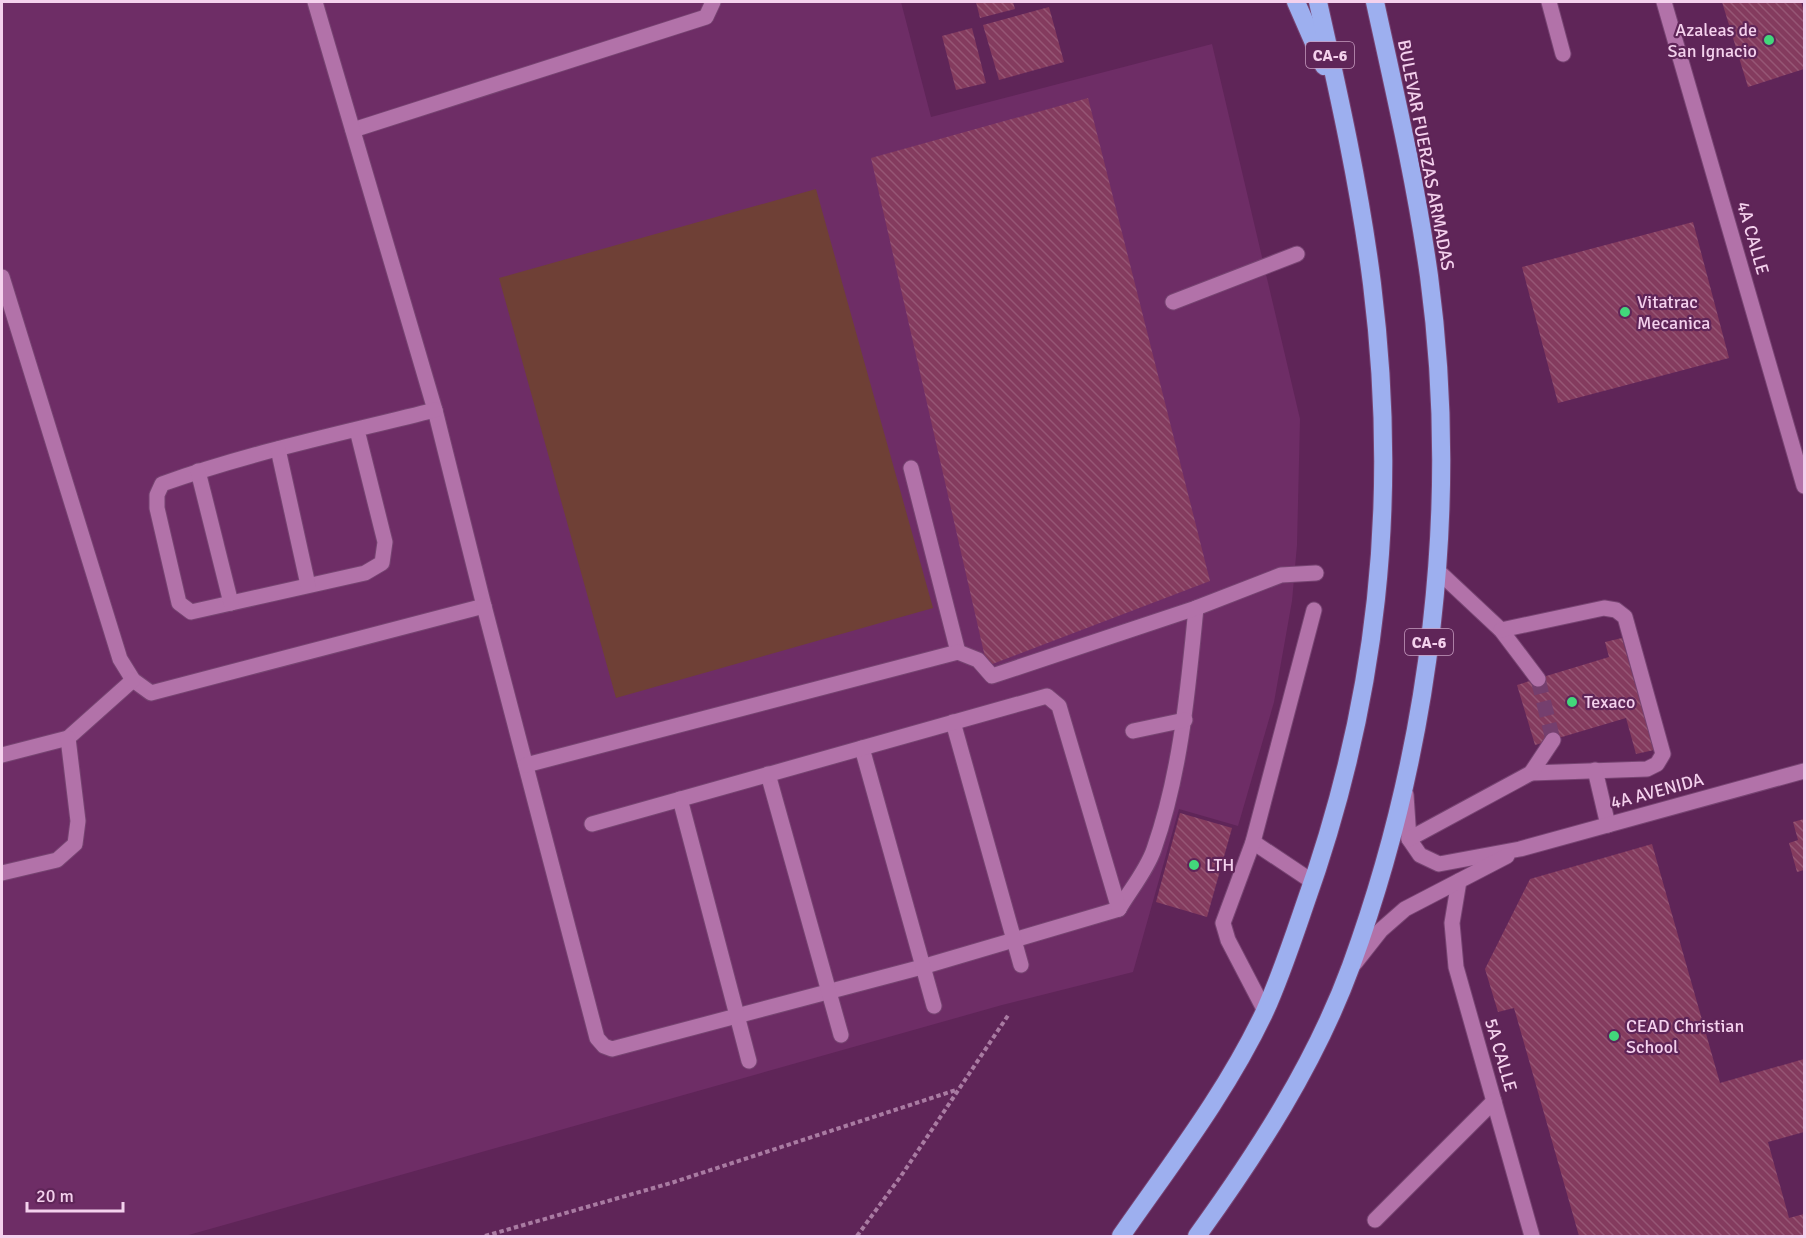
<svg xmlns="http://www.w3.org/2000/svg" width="1806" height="1238" font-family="Signika,sans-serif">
<defs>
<pattern id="building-back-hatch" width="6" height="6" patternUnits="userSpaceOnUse" patternTransform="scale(1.5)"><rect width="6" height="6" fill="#843b5e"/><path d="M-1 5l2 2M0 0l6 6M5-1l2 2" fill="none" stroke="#965675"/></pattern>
</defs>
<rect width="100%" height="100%" fill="#5f2558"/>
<path fill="#6e2d66" d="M2 2H901L931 117 1212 44 1300 419 1297 545 1292 601 1274 702 1238 826 1179 809 1133 972 1002 1005 185 1236H2Z"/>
<path fill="#6f4036" d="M816 189 933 608 616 698 499 278Z"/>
<g fill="url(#building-back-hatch)">
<path d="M976 2H1013L1015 9 980 18Z"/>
<path d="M1722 2H1801L1804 11V69L1748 87Z"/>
<path d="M1049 7 1064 62 999 80 983 25Z"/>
<path d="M972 28 986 83 956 90 942 36Z"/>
<path d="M1088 98 1210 581 987 666 871 158Z"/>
<path d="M1693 222 1729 358 1558 403 1522 267Z"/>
<path d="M1622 638 1654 750 1636 754 1626 718 1535 745 1517 685 1609 657 1605 642Z"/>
<path d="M1180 813 1232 828 1207 917 1156 902Z"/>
<path d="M1804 819V870L1797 872 1789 843 1798 840 1793 822Z"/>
<path d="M1652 844 1720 1083 1804 1059V1132L1768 1142 1789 1218 1804 1214V1236H1579L1514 1008 1498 1012 1485 969 1530 879Z"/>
</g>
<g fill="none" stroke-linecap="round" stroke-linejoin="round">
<path stroke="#753f6e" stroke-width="15" stroke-dasharray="15 8" stroke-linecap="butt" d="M1538 679 1553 740"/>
<g stroke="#774472" stroke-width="17">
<g id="minor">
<path d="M1549 2 1563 54"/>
<path d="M1664 2 1804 486"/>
<path d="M353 130 706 17 713 2"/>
<path d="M2 277 120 659 133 680 151 693 484 606 435 410 315 2"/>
<path d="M1173 302 1297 254"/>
<path d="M357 430 385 542 382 563 365 573 191 612 179 603 157 508V495L162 484C251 452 344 433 435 410"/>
<path d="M278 449 308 585"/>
<path d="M911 468 958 652"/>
<path d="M198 471 231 603"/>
<path d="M1438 571 1501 630 1538 679"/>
<path d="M484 606 597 1038 604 1046 612 1049 922 967 1119 909C1130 890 1147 870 1154 849 1181 772 1188 689 1196 608"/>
<path d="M1501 630 1604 608 1616 610 1625 617 1663 754 1657 764 1647 769 1531 773"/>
<path d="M953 722 1021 965"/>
<path d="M1133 731 1185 720"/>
<path d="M862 748 934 1006"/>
<path d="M2 755 68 738 133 680"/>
<path d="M526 765 958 652 978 660 992 676 1196 608 1281 575 1316 573"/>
<path d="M1595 770 1608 825"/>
<path d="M768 774 841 1035"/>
<path d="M1406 795 1409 839 1420 855 1439 864 1520 849 1804 771"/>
<path d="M680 799 749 1061"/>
<path d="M592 824 1047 696 1059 706 1119 909"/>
<path d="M1409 839 1531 773 1553 740"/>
<path d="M1253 842 1313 882"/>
<path d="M2 873 57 860 75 844 78 821 68 738"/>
<path d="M1459 881 1452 923 1456 967 1532 1236"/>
<path d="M1355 963 1381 930 1405 909 1507 856"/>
<path d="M1265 1011 1228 940 1223 923 1253 842 1314 610"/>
<path d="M1375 1220 1494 1101"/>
</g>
</g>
<g stroke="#774472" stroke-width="20">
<g id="highway">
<path d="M1296 2 1324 66"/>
<path d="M1121 1236C1171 1164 1227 1092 1265 1011 1280 978 1292 942 1304 907 1378 701 1399 501 1372 284 1360 189 1339 95 1318 2"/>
<path d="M1197 1236C1257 1153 1315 1064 1351 966 1431 747 1460 507 1429 276 1416 183 1395 93 1375 2"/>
</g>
</g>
<g stroke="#a97ba2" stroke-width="4" stroke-dasharray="4.5 3" stroke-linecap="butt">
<path d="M485 1236 671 1183 956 1090"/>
<path d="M857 1236 901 1176 1009 1014"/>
</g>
<use href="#minor" stroke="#b272a9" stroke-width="15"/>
<use href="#highway" stroke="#9dafef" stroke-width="18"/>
</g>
<g fill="#42d77b" stroke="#5f2558" stroke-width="2">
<circle cx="1769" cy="40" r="6"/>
<circle cx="1625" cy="312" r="6"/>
<circle cx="1572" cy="702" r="6"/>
<circle cx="1194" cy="865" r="6"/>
<circle cx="1614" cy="1036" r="6"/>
</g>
<g text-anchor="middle" stroke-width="4.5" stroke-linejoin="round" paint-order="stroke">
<g fill="#5f2558" stroke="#c79dc0" stroke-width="1.5">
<rect x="1306" y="42" width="48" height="26" rx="4.5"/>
<rect x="1405" y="629" width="48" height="26" rx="4.5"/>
</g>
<g font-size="16" font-weight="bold" fill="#f4d1ed">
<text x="1330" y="61">CA-6</text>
<text x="1429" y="648">CA-6</text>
</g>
<g font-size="18" fill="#f4d1ed" stroke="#5f2558" text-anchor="start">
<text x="1757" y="36" text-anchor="end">Azaleas de<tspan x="1757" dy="21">San Ignacio</tspan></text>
<text x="1637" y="308">Vitatrac<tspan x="1637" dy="21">Mecanica</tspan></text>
<text x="1584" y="708">Texaco</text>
<text x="1206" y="871">LTH</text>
<text x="1626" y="1032">CEAD Christian<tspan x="1626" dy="21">School</tspan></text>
</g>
<g font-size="18" fill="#f4d1ed" stroke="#5f2558">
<text transform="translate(1426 155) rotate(79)" y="6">BULEVAR FUERZAS ARMADAS</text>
<text transform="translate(1753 238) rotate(74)" y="6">4A CALLE</text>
<text transform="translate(1657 791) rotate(-15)" y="6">4A AVENIDA</text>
<text transform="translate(1501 1055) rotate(74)" y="6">5A CALLE</text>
</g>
</g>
<rect width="1806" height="1238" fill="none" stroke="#f4d1ed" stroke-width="6"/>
<path d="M27 1202v9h96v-9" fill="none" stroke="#f4d1ed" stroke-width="3"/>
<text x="36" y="1202" font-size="18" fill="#f4d1ed" stroke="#5f2558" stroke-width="4.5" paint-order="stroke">20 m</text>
</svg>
